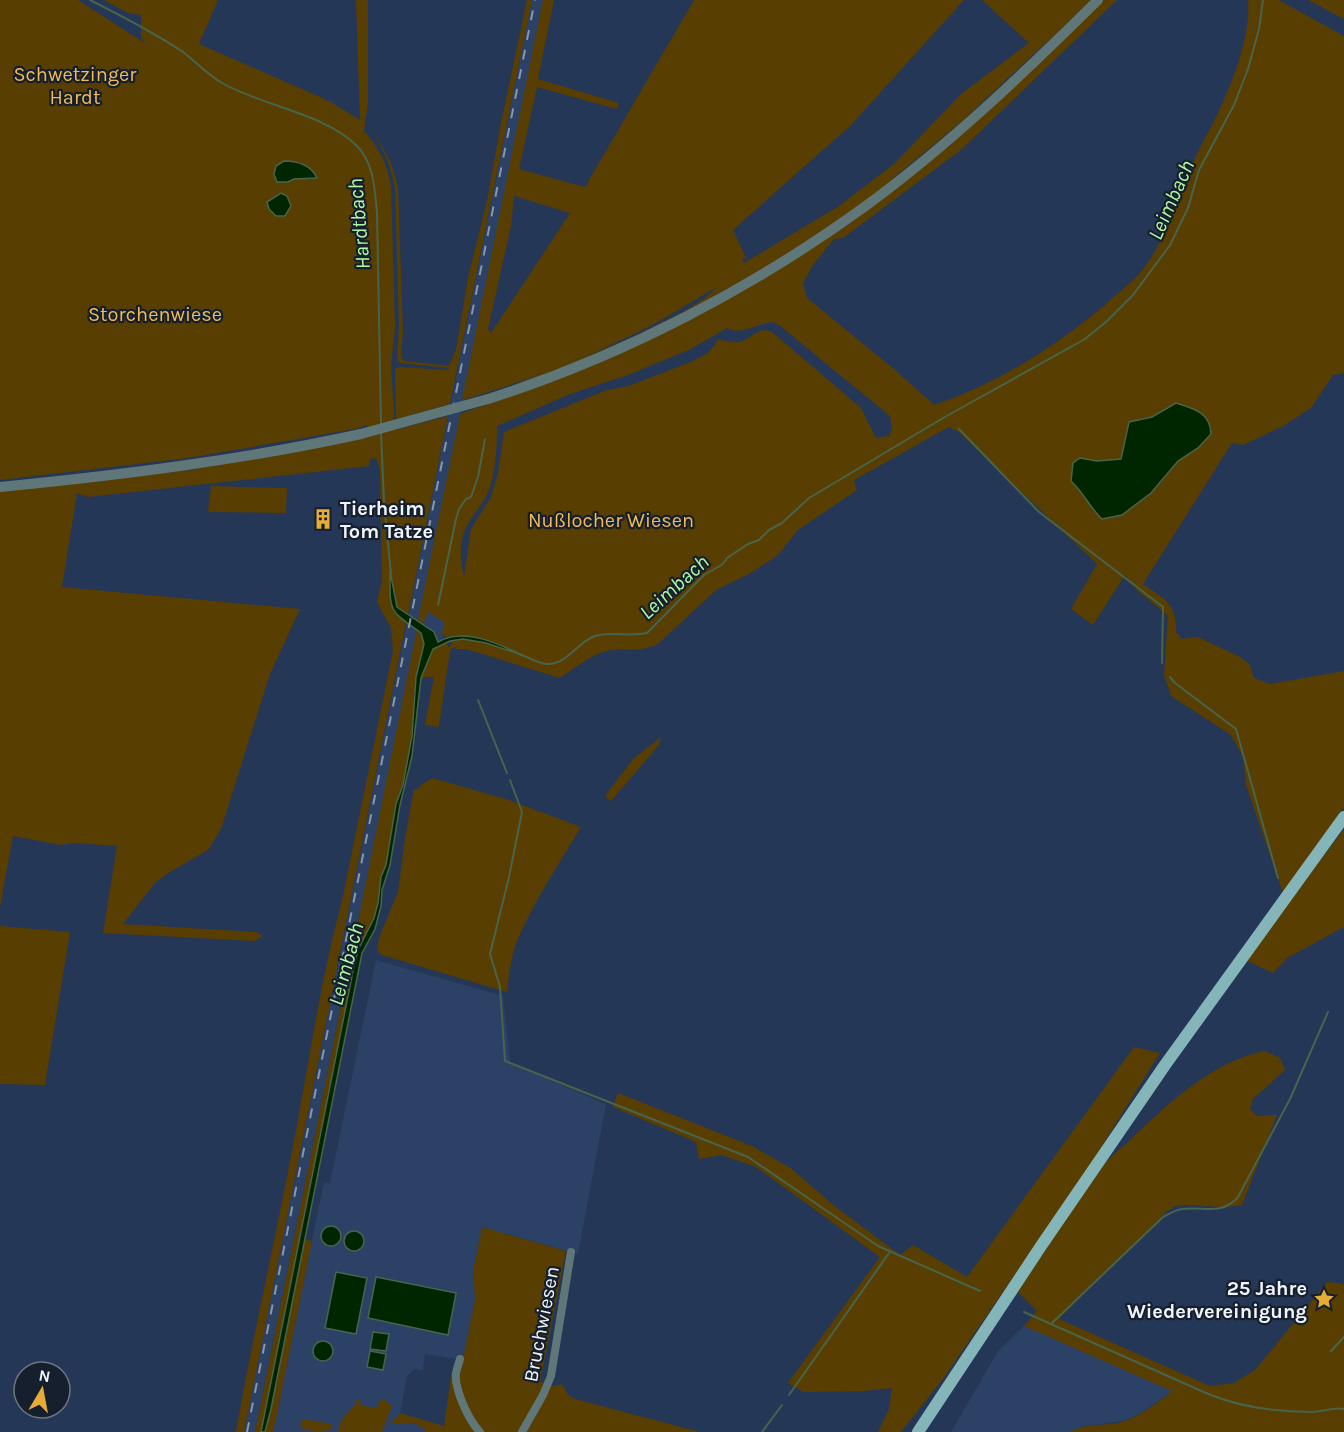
<svg xmlns="http://www.w3.org/2000/svg" width="1344" height="1432" font-family="Karla,sans-serif">
<rect width="100%" height="100%" fill="#253757"/>
<g fill="#2c4166">
<path d="M532 0H543L471 364 255 1432H244Z"/>
<path d="M428 612 444 622 443 639 438 643 432 630 423 624Z"/>
<path d="M376 960 503 996 510 1063 606 1104 578 1254 482 1227 473 1272 475 1299 463 1360 425 1354 423 1370 414 1369 407 1376 400 1413 444 1432H273L324 1182 330 1183Z"/>
<path d="M1024 1326 1173 1391 1141 1413 1124 1421 1084 1426 1070 1432H951L998 1351Z"/>
</g>
<g fill="#593e01" fill-rule="evenodd">
<path d="M0 0H78L148 45 141 39V15L128 13 104 0H218L199 44 329 101 360 120 356 0H368V102L364 131C379 147 388 166 391 187L395 327 391 366 395 430 448 416 408 615 397 607 391 575 399 617 406 623 244 1432H236C253 1336 275 1241 293 1146 309 1064 320 981 342 901L393 651 391 628 377 602 382 581 380 470 376 458 370 459 369 466 88 497 77 493 62 587 300 609 270 674 221 829 208 850 168 873 155 883 123 924 256 932 261 935V937L255 941 103 933 117 846 73 843 61 845 13 836 0 907V491L190 470 371 436 367 425 355 429 188 458 0 480ZM299 161 314 173 310 180 301 178 280 181 274 174 276 166Z"/>
<path d="M527 0H532L450 404 396 419 395 369 399 367 448 370 449 368 400 363 397 361 399 327 395 187 389 164 372 128 391 163 398 187 403 332 401 354 402 359 406 361 449 366 456 350 468 278 487 201 501 123Z"/>
<path d="M543 0H554L538 79 619 103 617 109 537 87 519 169 585 187 694 0H964L851 125 733 230 746 258 742 260 744 263 839 206 894 164 961 94 1029 43 982 0H1092L961 122 892 179V181C767 275 639 343 491 394L629 339 686 310 705 298 717 287C695 299 673 314 650 326 594 355 522 383 462 400ZM514 196 570 213 491 333 488 329 511 226Z"/>
<path d="M1104 0H1117L962 149 843 238 834 239 813 265 803 283 807 298 894 369 934 405C1000 383 1065 341 1116 295 1124 288 1133 281 1140 273 1168 240 1179 189 1199 150 1221 110 1252 46 1248 0H1279L1344 36V373L1333 375 1311 408 1283 426 1243 445 1232 443 1143 584C1165 600 1177 603 1176 632L1182 639 1198 637 1240 657 1250 665 1254 678 1270 684 1344 671V807L1283 893 1246 785 1243 757 1231 735 1171 696 1164 675 1168 616 1138 591 1125 575 1093 625 1071 609 1097 564 959 432 949 427 854 480 857 490 798 530 777 556 747 575 716 590 658 644C641 653 624 647 606 651 590 655 574 669 560 678L466 649H456L455 647C454 647 452 648 451 649 449 653 441 716 439 727L425 725 434 677H425L420 681 433 648 446 643 449 647 452 644 450 641 457 636 447 637 442 635 444 622 428 612 423 624 418 620 460 414 538 386 813 247 1076 27ZM772 322 779 325 890 416 892 428 889 436 876 438 861 408 772 332C758 326 753 338 740 342 733 343 726 341 719 339L708 353 693 361 629 386 607 390 504 432 498 473 491 497 471 529 464 577C460 559 458 539 469 522 476 511 486 500 490 487 496 467 497 447 497 426L570 394 628 375 691 349 727 328C740 336 757 324 772 322ZM1176 403 1198 448 1178 461 1159 485 1122 515 1094 512 1082 492 1080 458 1097 461 1121 459 1126 433 1141 418 1152 417Z"/>
<path d="M1308 0H1344V19Z"/>
<path d="M211 486 287 488 286 513 208 512Z"/>
<path d="M417 629 423 634 424 644 416 677 412 736 403 785 396 804 386 865 381 877 378 903 374 918 358 950 354 966 261 1432H255Z"/>
<path d="M661 737 659 745 611 801 605 796 633 759Z"/>
<path d="M432 778 509 800 581 827C559 864 534 901 517 941 511 957 509 975 507 992L382 955 377 950 379 938 398 892 405 838 414 789H418L421 785Z"/>
<path d="M1344 829V927L1287 958 1273 973 1245 960Z"/>
<path d="M0 926 70 932 45 1085 0 1084Z"/>
<path d="M1134 1047 1160 1053 1090 1165 943 1379 901 1432H878L889 1409 892 1388 865 1391 804 1392 788 1383 880 1257 756 1167 722 1155 699 1159 696 1142 613 1107 618 1093 752 1146 792 1169 832 1204 900 1255 913 1245 967 1277Z"/>
<path d="M1265 1051 1280 1058 1285 1070 1253 1099 1250 1109 1257 1116 1277 1115 1242 1205 1227 1207 1178 1205 1166 1212 1059 1319 1210 1386 1234 1383 1255 1370 1327 1282 1344 1284V1432H1070C1087 1422 1107 1427 1125 1421 1141 1415 1159 1402 1172 1391L1024 1326 1037 1311 1018 1292C1043 1251 1070 1209 1099 1170 1108 1158 1122 1148 1132 1138 1170 1102 1213 1061 1265 1051Z"/>
<path d="M482 1227 566 1251 540 1382 554 1386 562 1384 569 1396 575 1399 700 1432H426C413 1416 406 1427 391 1423L400 1413 444 1426 451 1375 461 1369 475 1299 473 1272Z"/>
<path d="M305 1239 312 1241 277 1414 273 1432H265Z"/>
<path d="M361 1399 360 1405 376 1408 381 1399 385 1400 392 1406 382 1432H338C342 1412 349 1416 357 1400Z"/>
<path d="M303 1419 332 1424 331 1430 316 1432 300 1428Z"/>
</g>
<g fill="#002600" stroke="#48644c" stroke-width="1.5">
<path d="M284 161C298 161 311 165 317 178L294 179 288 182H277L274 174 276 166Z"/>
<path d="M281 193 287 196 291 206 285 216H276L269 209 267 202Z"/>
<path d="M1176 403C1194 409 1210 412 1211 434L1198 448 1178 461 1151 493 1122 515 1102 519C1090 508 1084 493 1071 481L1073 463 1080 458 1097 461 1121 459 1129 422 1152 417Z"/>
<path d="M390 571 397 607 434 632 438 642C463 627 497 643 522 655L486 643 463 639 450 641 433 649 421 678 412 756 400 805 390 865 382 890 381 906 375 929 362 953 271 1409 265 1432H261L354 966 358 950 374 918 378 903 381 877 386 865 396 804 403 785 412 736 416 677 424 644 421 633C388 609 390 613 390 571Z"/>
<circle cx="331" cy="1236" r="10"/>
<circle cx="354" cy="1241" r="10"/>
<path d="M336 1272 367 1278 356 1334 325 1328Z"/>
<path d="M376 1277 456 1293 448 1335 368 1318Z"/>
<path d="M373 1332 389 1334 386 1351 370 1349Z"/>
<circle cx="323" cy="1351" r="10"/>
<path d="M370 1351 386 1354 383 1370 367 1367Z"/>
</g>
<g fill="none" stroke-linecap="round" stroke-linejoin="round">
<g stroke="#48644c" stroke-width="2">
<path d="M90 0C122 16 153 32 183 52 196 62 208 75 222 83 260 105 325 114 356 145 374 162 375 190 377 213L381 424"/>
<path d="M959 429 1039 512 1163 607 1162 663"/>
<path d="M381 433 384 502 391 574"/>
<path d="M438 605 456 519 459 509 466 499 471 497 478 477 485 439"/>
<path d="M519 654C528 657 538 663 546 664 566 666 577 642 595 636 611 631 630 637 647 633L704 575 723 564 727 558 748 544 759 540 769 530 782 523 809 498 943 418 1085 339 1107 321 1133 295 1170 245 1188 208 1199 170 1234 105 1248 69 1259 29 1263 0"/>
<path d="M1170 677 1175 683 1236 729 1278 878"/>
<path d="M478 700 507 773"/>
<path d="M510 780 522 812 509 877 490 954 500 987 505 1061 748 1157 878 1246 980 1291"/>
<path d="M1024 1312 1206 1393C1239 1407 1276 1412 1312 1412 1322 1412 1333 1407 1344 1409"/>
<path d="M1051 1324 1163 1217C1169 1214 1175 1210 1182 1209 1203 1206 1222 1216 1238 1197L1290 1099 1328 1012"/>
<path d="M1331 1351 1344 1337"/>
<path d="M789 1395 889 1253"/>
<path d="M762 1432 782 1405"/>
</g>
<g stroke="#5f7778" stroke-width="8">
<path d="M460 1359C459 1363 457 1368 456 1373 454 1389 469 1421 480 1432"/>
<path d="M522 1432 543 1395 551 1376 571 1252"/>
</g>
<g stroke="#5f7778" stroke-width="10">
<path d="M488 399C623 356 753 288 867 205 950 144 1025 72 1098 0"/>
<path d="M0 487C122 475 242 460 361 434"/>
</g>
<path stroke="#84b5b8" stroke-width="12" d="M918 1432 1041 1246 1165 1065 1344 817"/>
<path stroke="#8a96aa" stroke-width="2" stroke-dasharray="10 10" stroke-linecap="butt" d="M247 1432 535 0"/>
<path stroke="#5f7778" stroke-width="10" d="M361 434 488 399"/>
</g>
<defs>
<g id="building-bare" transform="scale(1.62)"><path d="M-4-6H4V6H1V3H-1V6H-4ZM-2.5-4.3h1.7v1.8h-1.7ZM.8-4.3h1.7v1.8H.8ZM-2.5-1h1.7V.8h-1.7ZM.8-1h1.7V.8H.8Z" fill="#e6ac36" stroke="#161f2d" stroke-width="2.5" paint-order="stroke"/></g>
<g id="sight-bare" transform="scale(1.62)"><path d="M0-6L1.8-2.2L6-1.7L2.9 1.2L3.7 5.4L0 3.3L-3.7 5.4L-2.9 1.2L-6-1.7L-1.8-2.2Z" fill="#e6ac36" stroke="#161f2d" stroke-width="2.5" paint-order="stroke"/></g>
</defs>
<g fill-rule="evenodd">
<use href="#building-bare" x="323" y="519"/>
<use href="#sight-bare" x="1324" y="1299"/>
</g>
<g text-anchor="middle" stroke-width="4.5" stroke-linejoin="round" paint-order="stroke">
<g font-size="20" fill="#f2bb53" stroke="#161f2d">
<text x="75" y="81">Schwetzinger<tspan x="75" dy="23">Hardt</tspan></text>
<text x="155" y="321">Storchenwiese</text>
<text x="611" y="527">Nußlocher Wiesen</text>
</g>
<g font-size="20" font-weight="bold" fill="#f0f5fd" stroke="#161f2d" text-anchor="start">
<text x="340" y="515">Tierheim<tspan x="340" dy="23">Tom Tatze</tspan></text>
<text x="1307" y="1295" text-anchor="end">25 Jahre<tspan x="1307" dy="23">Wiedervereinigung</tspan></text>
</g>
<g font-size="20" fill="#f0f5fd" stroke="#161f2d">
<text transform="translate(541 1324) rotate(-79)" y="7">Bruchwiesen</text>
</g>
<g font-size="21" font-style="italic" fill="#aff9a3" stroke="#161f2d">
<text transform="translate(1171 200) rotate(-66)" y="7">Leimbach</text>
<text transform="translate(359 224) rotate(-95)" y="7">Hardtbach</text>
<text transform="translate(674 587) rotate(-42)" y="7">Leimbach</text>
<text transform="translate(346 964) rotate(-75)" y="7">Leimbach</text>
</g>
</g>
<g transform="translate(42 1390) rotate(10)"><circle r="28" fill="#161f2d" stroke="#6d7580" stroke-width="1.5"/>
<path d="M0-4.5L10 22L0 15L-10 22Z" fill="#e6ac36"/>
<text y="-9" font-size="16" font-weight="bold" text-anchor="middle" fill="#f0f5fd">N</text>
</g>
</svg>
